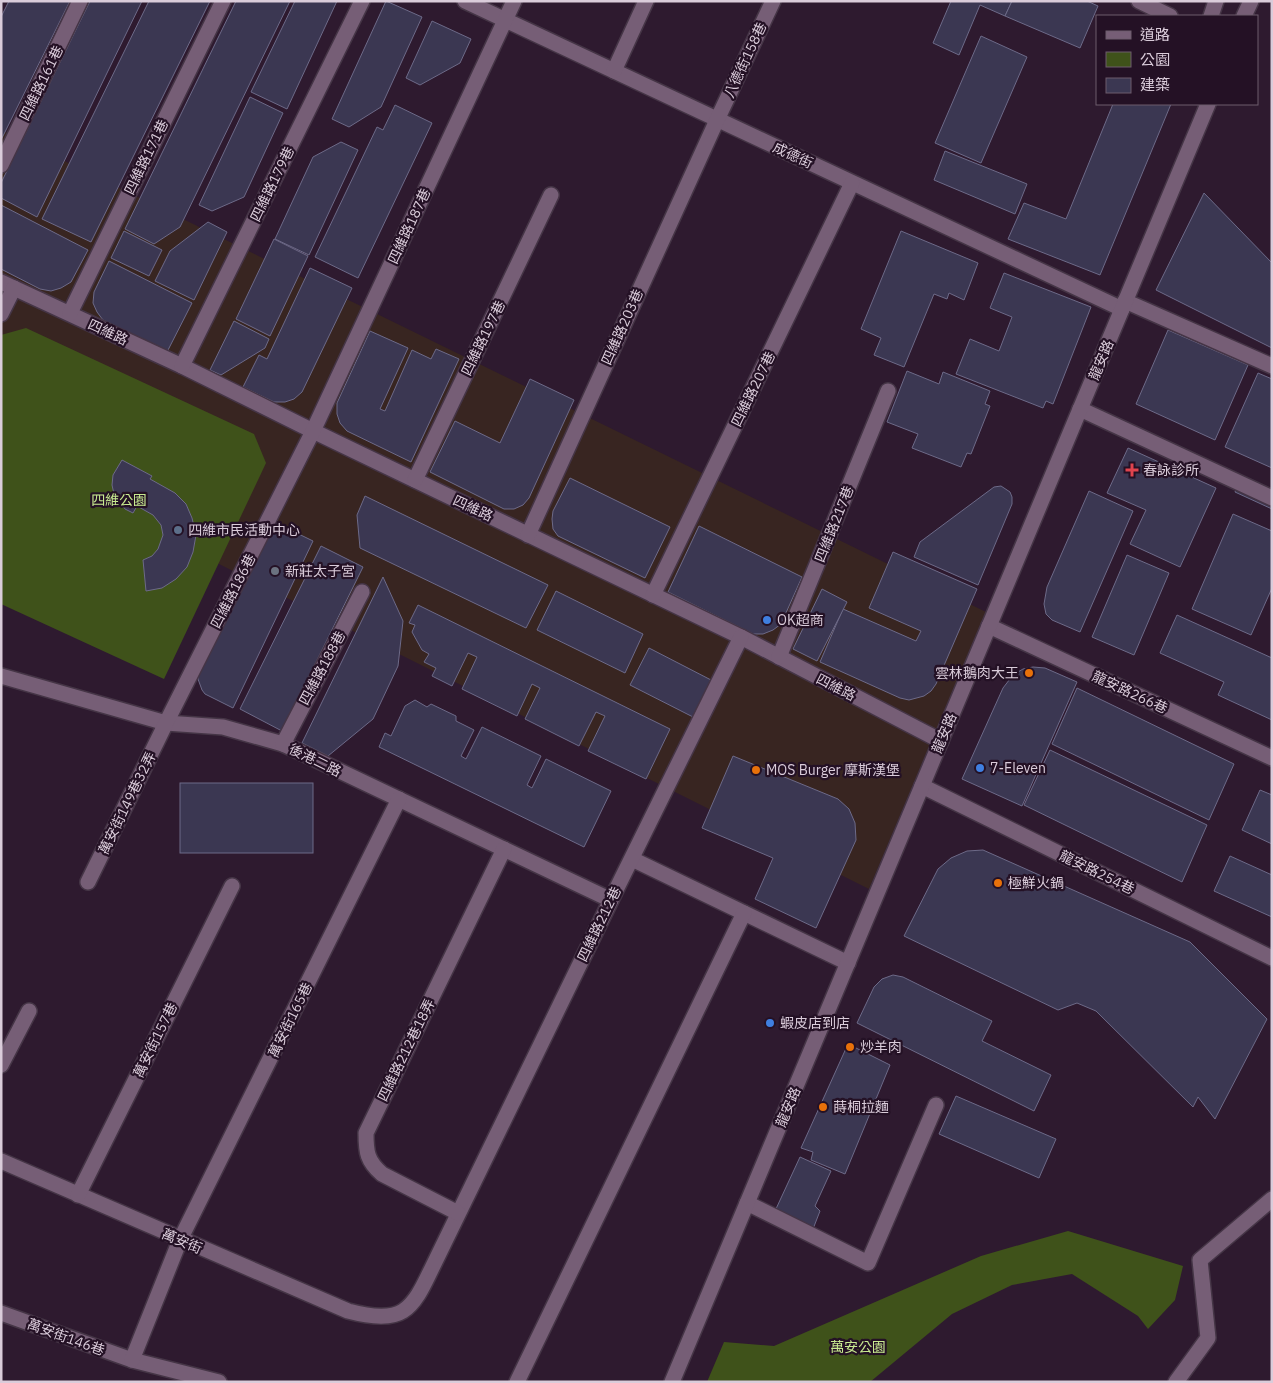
<svg xmlns="http://www.w3.org/2000/svg" width="1273" height="1383" font-family="'IBM Plex Sans','Noto Sans TC',sans-serif">
<rect width="100%" height="100%" fill="#2e1a2f"/>
<path fill="#382521" d="M1 130 986 612 869 889 1 455Z"/>
<g fill="#3f521a">
<path d="M26 328 254 434 266 463 164 679 1 604V335Z"/>
<path d="M1068 1231 1183 1266 1175 1300 1148 1329 1138 1316 1072 1274 1012 1285 952 1314 870 1382H707L724 1342 774 1346 981 1256Z"/>
</g>
<g fill="#3b3752" stroke="#6d6a88">
<path d="M9 1H70L1 140V17Z"/>
<path d="M90 1H142L37 217 1 198V183Z"/>
<path d="M149 1H210L91 242 42 219Z"/>
<path d="M236 1H290L180 227 154 244 125 229Z"/>
<path d="M295 1H337L287 109 251 92Z"/>
<path d="M386 1 422 17 381 107 349 127 332 119Z"/>
<path d="M951 1H1012L1005 16 980 5 959 55 933 43Z"/>
<path d="M1012 1H1087L1098 6 1080 48 1005 16Z"/>
<path d="M432 21 471 39 460 63 420 85 406 78Z"/>
<path d="M981 36 1027 57 981 163 935 143Z"/>
<path d="M250 97 283 113 244 197 212 211 199 205Z"/>
<path d="M1113 104H1171L1100 275 1008 239 1024 203 1066 219Z"/>
<path d="M395 105 432 123 358 278 315 257 377 127 383 130Z"/>
<path d="M341 142 358 150 309 255 275 239 313 157Z"/>
<path d="M945 151 1027 184 1015 214 934 180Z"/>
<path d="M1204 193 1272 263V348L1156 290Z"/>
<path d="M1 205 88 250 71 282 61 288 51 291 40 289 1 269Z"/>
<path d="M208 222 227 232 194 300 155 281 170 251Z"/>
<path d="M124 231 162 250 149 276 111 258Z"/>
<path d="M901 231 978 263 964 300 949 293 947 299 934 294 904 367 874 355 881 338 861 329Z"/>
<path d="M274 239 308 256 270 336 236 319Z"/>
<path d="M109 261 192 303 167 352 103 320 97 312 93 303 94 292Z"/>
<path d="M310 268 352 288 302 392 294 399 285 402H274L243 387 259 355 267 359Z"/>
<path d="M1004 273 1091 307 1053 404 1046 401 1043 408 956 374 970 339 999 351 1012 317 990 308Z"/>
<path d="M234 321 269 339 265 348 221 375 210 370Z"/>
<path d="M1168 330 1248 365 1215 440 1136 404Z"/>
<path d="M370 331 408 348 380 409 385 411 412 350 431 359 436 349 459 359 411 462 347 431 340 423 337 414V403Z"/>
<path d="M907 371 939 384 943 372 990 391 985 404 990 406 971 454 967 453 961 467 912 448 918 434 887 422Z"/>
<path d="M1258 373 1272 379V468L1225 447Z"/>
<path d="M530 379 574 400 529 498 523 505 514 509H504L430 472 455 421 500 443Z"/>
<path d="M1128 448 1216 488 1180 567 1130 544 1146 510 1107 493Z"/>
<path d="M122 460 152 476 150 479 175 493 186 504 192 518 196 535 193 552 187 567 176 579 162 588 146 591 143 560 152 556 158 549 163 535 161 525 153 515 137 506 133 513 125 509 114 494 112 485 113 475Z"/>
<path d="M1241 476 1272 490V509L1235 492Z"/>
<path d="M570 478 670 527 645 578 558 536 553 529 552 519 553 511Z"/>
<path d="M1001 486 1010 492 1012 497V504L978 585 914 557 920 542 994 487Z"/>
<path d="M1089 491 1133 511 1080 632 1052 620 1046 614 1044 604 1047 587Z"/>
<path d="M365 496 548 585 526 628 360 548 357 515Z"/>
<path d="M1233 514 1272 531V588L1251 635 1192 609Z"/>
<path d="M272 521 313 541 233 708 205 694 202 690 198 679 199 672Z"/>
<path d="M699 526 802 577 781 624 773 630 763 634H753L668 592Z"/>
<path d="M321 546 363 567 282 731 240 709Z"/>
<path d="M893 552 977 589 936 684 931 691 924 696 909 700 900 698 820 662 843 609 916 641 921 631 869 608Z"/>
<path d="M1127 555 1169 573 1134 655 1092 637Z"/>
<path d="M383 577 403 621 398 666 373 719 328 756 302 743Z"/>
<path d="M822 589 847 602 817 661 793 649Z"/>
<path d="M556 591 643 634 625 673 537 630Z"/>
<path d="M418 605 670 729 646 779 588 751 605 716 596 712 579 746 525 719 540 688 532 684 517 716 462 689 477 657 468 653 452 686 432 676 436 668 424 662 429 654 422 650 412 632 415 625 409 623Z"/>
<path d="M1177 615 1272 658V720L1218 695 1224 682 1160 653Z"/>
<path d="M649 648 713 681 695 718 630 685Z"/>
<path d="M1033 667 1045 668 1077 682 1022 806 962 779 1003 688 1013 675 1023 669Z"/>
<path d="M1077 688 1234 764 1209 820 1052 744Z"/>
<path d="M415 700 427 707 431 704 456 716V721L474 730 461 756 466 759 482 727 541 756 527 785 532 788 546 759 611 791 584 847 379 747 385 733 391 736 405 706Z"/>
<path d="M1050 750 1207 825 1182 882 1024 805Z"/>
<path d="M733 756 838 799 849 809 855 823 856 840 816 928 755 899 773 858 702 828Z"/>
<rect x="180" y="783" width="133" height="70"/>
<path d="M1260 790 1272 795V844L1242 830Z"/>
<path d="M983 850 1190 942 1267 1019 1215 1119 1198 1097 1193 1107 1096 1011 1077 1003 1058 1010 904 936 938 869 951 858 967 851Z"/>
<path d="M1230 856 1272 875V917L1214 891Z"/>
<path d="M893 975 903 977 992 1021 982 1041 1051 1075 1034 1111 857 1023 874 987 882 979Z"/>
<path d="M848 1044 890 1065 845 1174 811 1160 813 1152 801 1148Z"/>
<path d="M956 1096 1056 1139 1039 1178 939 1134Z"/>
<path d="M800 1157 831 1171 815 1206 820 1211 813 1229 775 1211Z"/>
</g>
<g fill="none" stroke-linecap="round" stroke-linejoin="round">
<g stroke="#453546" stroke-width="18">
<g id="minor">
<path d="M465 1 1122 309"/>
<path d="M1139 1 1170 16"/>
<path d="M1211 16 1216 1"/>
<path d="M1244 16 1251 1"/>
<path d="M614 71 646 1"/>
<path d="M1 165 80 1"/>
<path d="M1 282 182 366 313 431 741 637 941 741"/>
<path d="M1125 301 1272 366"/>
<path d="M70 313 223 1"/>
<path d="M1 314 14 288"/>
<path d="M182 366 362 1"/>
<path d="M1080 409 1272 498"/>
<path d="M415 480 551 195"/>
<path d="M528 535 717 120 773 1"/>
<path d="M653 595 852 183"/>
<path d="M989 626 1272 758"/>
<path d="M779 657 888 391"/>
<path d="M1 676 166 723 223 727 283 744 611 900"/>
<path d="M283 744 362 592"/>
<path d="M922 786 1272 958"/>
<path d="M632 859 848 963"/>
<path d="M88 882 166 723 313 431 514 1"/>
<path d="M1 1065 29 1011"/>
<path d="M1 1161 348 1311C363 1315 389 1320 403 1311 417 1302 425 1282 432 1268L611 900 741 637"/>
<path d="M78 1195 232 886"/>
<path d="M747 1203 868 1263 936 1105"/>
<path d="M458 1213 382 1174C367 1161 366 1152 366 1133L504 849"/>
<path d="M1 1313 132 1360 219 1382"/>
<path d="M132 1360 180 1240 399 799"/>
<path d="M517 1382 744 913"/>
<path d="M672 1382 1208 104"/>
<path d="M1176 1382 1208 1338 1200 1260 1272 1199"/>
</g>
</g>
<use href="#minor" stroke="#765e76" stroke-width="15"/>
</g>
<path fill="#e0444e" stroke="#241125" stroke-width="2" d="M1129.5 462.5h5v5h5v5h-5v5h-5v-5h-5v-5h5z"/>
<circle fill="#5c6f8a" stroke="#241125" stroke-width="2" cx="178" cy="530" r="5"/>
<circle fill="#6b7280" stroke="#241125" stroke-width="2" cx="275" cy="571" r="5"/>
<g fill="#3f7fe0" stroke="#241125" stroke-width="2">
<circle cx="767" cy="620" r="5"/>
<circle cx="980" cy="768" r="5"/>
<circle cx="770" cy="1023" r="5"/>
</g>
<g fill="#e8710a" stroke="#241125" stroke-width="2">
<circle cx="1029" cy="673" r="5"/>
<circle cx="756" cy="770" r="5"/>
<circle cx="998" cy="883" r="5"/>
<circle cx="850" cy="1047" r="5"/>
<circle cx="823" cy="1107" r="5"/>
</g>
<g text-anchor="middle" stroke-width="4.5" stroke-linejoin="round" paint-order="stroke">
<g font-size="14" fill="#daccda" stroke="#241125">
<text transform="translate(745 60) rotate(-65)" y="5">八德街158巷</text>
<text transform="translate(41 83) rotate(-64)" y="5">四維路161巷</text>
<text transform="translate(793 155) rotate(25)" y="5">成德街</text>
<text transform="translate(146 157) rotate(-64)" y="5">四維路171巷</text>
<text transform="translate(272 184) rotate(-64)" y="5">四維路179巷</text>
<text transform="translate(409 226) rotate(-65)" y="5">四維路187巷</text>
<text transform="translate(622 327) rotate(-66)" y="5">四維路203巷</text>
<text transform="translate(108 332) rotate(25)" y="5">四維路</text>
<text transform="translate(483 338) rotate(-64)" y="5">四維路197巷</text>
<text transform="translate(1101 360) rotate(-67)" y="5">龍安路</text>
<text transform="translate(753 389) rotate(-64)" y="5">四維路207巷</text>
<text transform="translate(473 508) rotate(25)" y="5">四維路</text>
<text transform="translate(834 524) rotate(-68)" y="5">四維路217巷</text>
<text transform="translate(233 591) rotate(-63)" y="5">四維路186巷</text>
<text transform="translate(322 668) rotate(-62)" y="5">四維路188巷</text>
<text transform="translate(836 687) rotate(27)" y="5">四維路</text>
<text transform="translate(1130 692) rotate(25)" y="5">龍安路266巷</text>
<text transform="translate(944 733) rotate(-67)" y="5">龍安路</text>
<text transform="translate(315 760) rotate(26)" y="5">後港二路</text>
<text transform="translate(127 803) rotate(-64)" y="5">萬安街149巷32弄</text>
<text transform="translate(1097 872) rotate(26)" y="5">龍安路254巷</text>
<text transform="translate(599 924) rotate(-64)" y="5">四維路212巷</text>
<text transform="translate(290 1020) rotate(-64)" y="5">萬安街165巷</text>
<text transform="translate(155 1040) rotate(-64)" y="5">萬安街157巷</text>
<text transform="translate(406 1050) rotate(-64)" y="5">四維路212巷18弄</text>
<text transform="translate(788 1107) rotate(-67)" y="5">龍安路</text>
<text transform="translate(182 1241) rotate(23)" y="5">萬安街</text>
<text transform="translate(66 1337) rotate(20)" y="5">萬安街146巷</text>
</g>
<g font-size="14" fill="#daccda" stroke="#241125" text-anchor="start">
<text x="1143" y="475">春詠診所</text>
<text x="188" y="535">四維市民活動中心</text>
<text x="285" y="576">新莊太子宮</text>
<text x="777" y="625">OK超商</text>
<text x="1019" y="678" text-anchor="end">雲林鵝肉大王</text>
<text x="990" y="773">7-Eleven</text>
<text x="766" y="775">MOS Burger 摩斯漢堡</text>
<text x="1008" y="888">極鮮火鍋</text>
<text x="780" y="1028">蝦皮店到店</text>
<text x="860" y="1052">炒羊肉</text>
<text x="833" y="1112">蒔桐拉麵</text>
</g>
<g font-size="14" fill="#c8ea90" stroke="#241125">
<text x="119" y="505">四維公園</text>
<text x="858" y="1352">萬安公園</text>
</g>
</g>
<rect width="1273" height="1383" fill="none" stroke="#daccda" stroke-width="5"/>
<rect x="1096" y="15" width="162" height="90" fill="#241125" stroke="#6d5c6d"/>
<rect x="1106" y="31" width="25" height="8" fill="#765e76" stroke="#6d5c6d"/>
<text x="1140" y="40" font-size="15" fill="#daccda">道路</text>
<rect x="1106" y="52" width="25" height="15" fill="#3f521a" stroke="#6d5c6d"/>
<text x="1140" y="65" font-size="15" fill="#daccda">公園</text>
<rect x="1106" y="78" width="25" height="15" fill="#3b3752" stroke="#6d5c6d"/>
<text x="1140" y="90" font-size="15" fill="#daccda">建築</text>
</svg>
